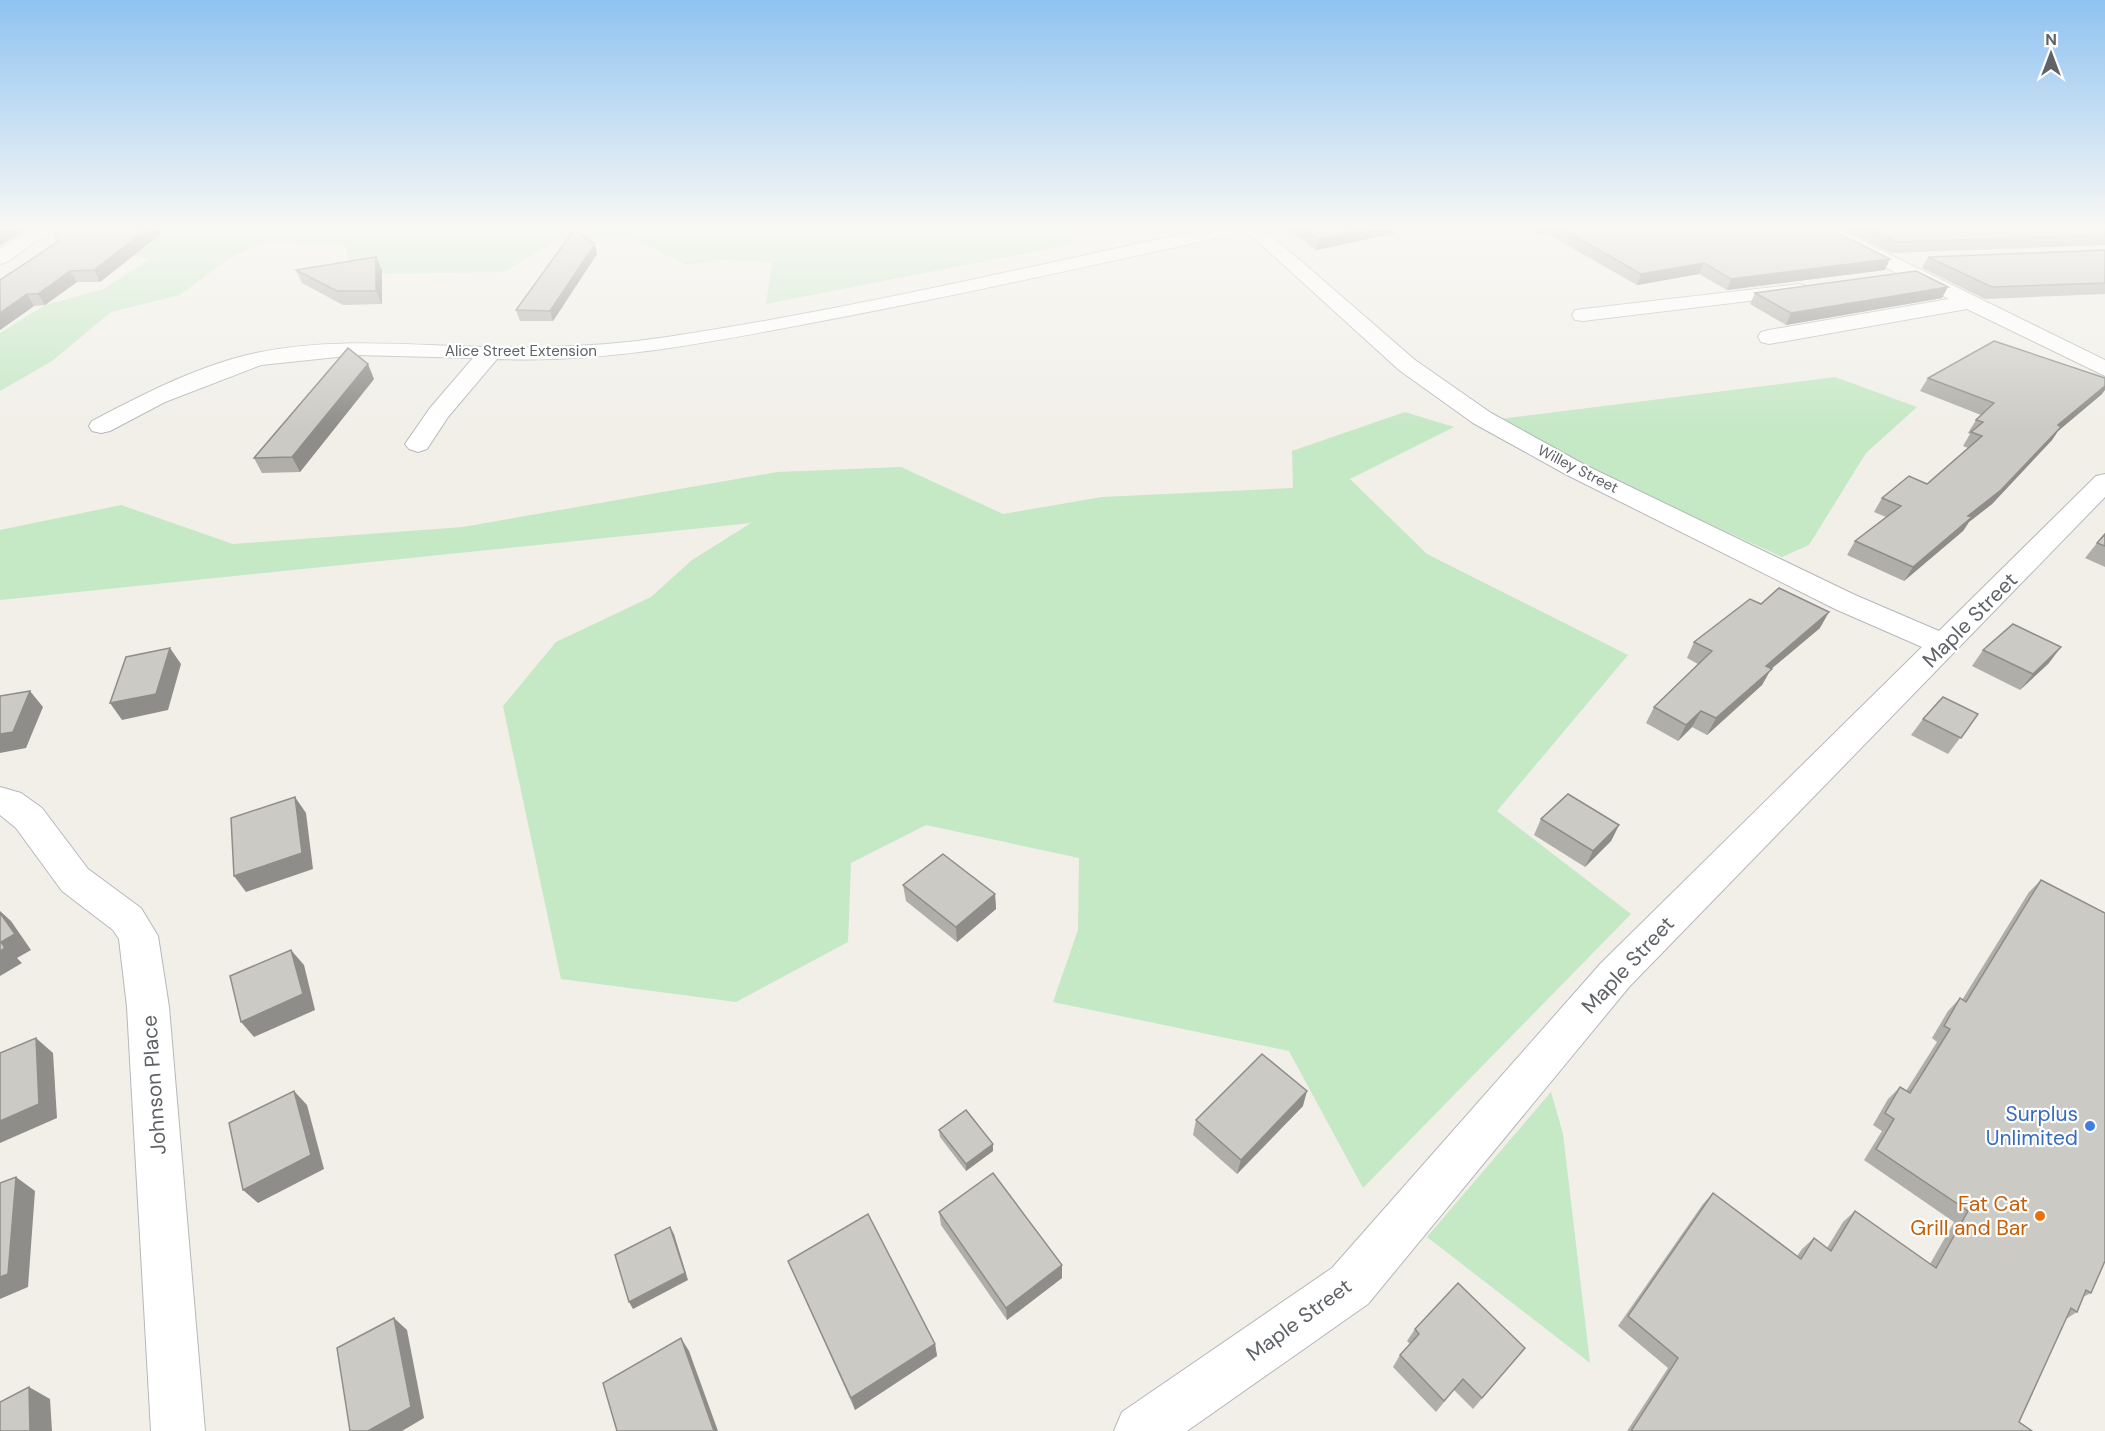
<svg xmlns="http://www.w3.org/2000/svg" width="2105" height="1431" font-family="'DM Sans',sans-serif">
<rect width="100%" height="100%" fill="#f1efe8"/>
<g fill="#c5e8c5">
<path d="M149 229H1072L1073 244 766 304 772 262 719 260 688 265 629 238 558 240 504 272 372 274 348 260 346 246 264 242 229 258 180 295 111 312 52 361 0 391V333L45 305 104 289 150 259 111 250Z"/>
<path d="M1835 377 1917 407 1866 453 1809 545 1782 557 1608 478 1493 420Z"/>
<path d="M1405 412 1454 427 1350 479 1427 554 1628 655 1497 811 1631 914 1363 1188 1289 1051 1053 1002 1078 930 1079 858 926 825 851 863 848 942 736 1002 561 979 503 706 556 642 651 597 692 560 751 523 0 600V530L121 505 233 544 463 527 777 472 901 467 1003 514 1102 497 1293 488 1292 451Z"/>
<path d="M1551 1092 1563 1134 1590 1363 1427 1237Z"/>
</g>
<g fill="none" stroke-linecap="round" stroke-linejoin="round">
<g stroke="#b5b8bc" stroke-width="2">
<g id="minor">
<path d="M31 229H53L7 262 0 264V249Z"/>
<path d="M1206 229H1241L1232 235C1092 265 952 297 811 323 706 343 604 363 497 359L448 417 427 449 418 452 409 449 405 444 430 408 473 358 356 355 261 365 165 402 110 431 101 433 92 431 89 426 92 421C144 394 199 365 256 353 353 333 450 351 547 347 586 346 628 343 667 337 848 310 1027 267 1206 229Z"/>
<path d="M1244 229H1264L1415 360 1491 413 1585 465 1855 595 1939 631 2096 476 2105 474V497L1629 987 1368 1304 1187 1431H1114L1122 1412 1332 1268 1601 963 1922 647 1835 609 1567 475 1473 423 1399 370Z"/>
<path d="M1814 229H1838L2105 360V376L1967 309 1769 344 1761 342 1758 337 1761 332 1769 330 1949 299 1816 233Z"/>
<path d="M1799 284 1806 286 1809 290 1806 294 1583 321 1575 320 1572 315 1575 310 1583 309Z"/>
<path d="M0 787 21 793 42 808 88 869 141 908 158 936 169 1007 205 1431H151L127 1007 119 939 113 930 62 891 16 828 0 815Z"/>
</g>
</g>
<use href="#minor" fill="#fff" fill-rule="evenodd"/>
</g>
<g fill="#afaea9">
<path d="M167 229 100 282H77L45 305 34 306 0 330V280L59 241Z"/>
<path d="M1286 229H1397L1396 233 1316 250Z"/>
<path d="M1527 229H1830L1885 270 1727 290 1699 274 1637 285 1546 233 1537 234Z"/>
<path d="M1843 229H2105V245L1891 253Z"/>
<path d="M2105 250V294L1985 299 1922 268 1928 257Z"/>
<path d="M597 254 553 321H520L516 310Z"/>
<path d="M376 257 382 270V304L343 305 302 283 296 270Z"/>
<path d="M1755 293 1942 298 1786 325 1750 304Z"/>
<path d="M1928 378 2102 394 2058 431 2052 440 1992 504 1969 522 1963 531 1904 581 1847 555 1855 541 1886 517 1874 512 1882 498 1927 484 1968 448 1963 446 1970 434 1968 433 1976 420 1981 415 1920 391Z"/>
<path d="M374 379 300 472 262 473 254 458Z"/>
<path d="M2105 534V567L2085 558 2097 543Z"/>
<path d="M1761 604 1820 628 1771 669 1762 685 1707 735 1692 727 1678 741 1646 723 1654 707 1698 664 1687 658 1694 642Z"/>
<path d="M1983 650 2049 663 2020 690 1972 666Z"/>
<path d="M1978 714 1948 754 1911 735 1923 719Z"/>
<path d="M1541 819 1619 825 1611 841 1585 867 1534 835Z"/>
<path d="M2041 880 2091 1293 2083 1297 2077 1312 2066 1319 2019 1422 2032 1431H1627L1668 1368 1618 1326 1703 1204 1713 1193 1797 1256 1802 1249 1814 1238 1827 1248 1843 1222 1855 1211 1930 1264 1954 1222 1864 1160 1882 1131 1873 1125 1888 1099 1900 1087 1906 1091 1937 1042 1932 1038 1948 1011 1960 998 1962 1000 2029 892Z"/>
<path d="M903 885 995 894 996 909 957 942 906 901Z"/>
<path d="M1303 1106 1237 1174 1193 1135 1196 1120Z"/>
<path d="M939 1130 993 1144V1151L966 1171 940 1137Z"/>
<path d="M939 1212 1062 1278 1007 1320 941 1225Z"/>
<path d="M788 1261 935 1344 937 1356 855 1410Z"/>
<path d="M1415 1329 1525 1348 1473 1409 1454 1390 1436 1412 1393 1367 1400 1355 1410 1344 1407 1341Z"/>
</g>
<g fill="#8f8d8a">
<path d="M3 229H27L0 246V231Z"/>
<path d="M147 229H167L100 282 94 270Z"/>
<path d="M1365 229H1397L1396 233 1316 250 1318 239Z"/>
<path d="M1538 229H1547L1546 233 1537 234Z"/>
<path d="M595 244 597 254 553 321 550 311Z"/>
<path d="M376 257 382 270V304L376 291Z"/>
<path d="M1890 259 1885 270 1727 290 1731 279Z"/>
<path d="M1704 263 1699 274 1637 285 1641 274Z"/>
<path d="M70 271 77 282 45 305 38 294Z"/>
<path d="M1948 287 1942 298 1786 325 1791 313Z"/>
<path d="M27 294 34 306 0 330V313Z"/>
<path d="M368 364 374 379 300 472 292 457Z"/>
<path d="M2105 386V390L2102 394 2058 431 2052 440 1992 504 1969 522 1963 531 1904 581 1913 567 1968 516 2058 425Z"/>
<path d="M1829 612 1820 628 1771 669 1762 685 1707 735 1716 718 1766 666Z"/>
<path d="M2061 647 2049 663 2020 690 2033 674Z"/>
<path d="M170 648 181 664 168 710 122 720 110 703Z"/>
<path d="M30 691 43 707 26 748 0 753V734Z"/>
<path d="M1701 711 1692 727 1678 741 1686 725Z"/>
<path d="M295 797 306 813 313 869 246 892 234 876Z"/>
<path d="M1619 825 1611 841 1585 867 1593 851Z"/>
<path d="M995 894 996 909 957 942 956 927Z"/>
<path d="M0 911 11 921 31 950 17 958 22 963 0 976Z"/>
<path d="M291 950 304 965 315 1010 254 1037 241 1022Z"/>
<path d="M36 1038 53 1053 57 1118 0 1143V1121Z"/>
<path d="M294 1091 307 1105 324 1169 258 1203 243 1190Z"/>
<path d="M1307 1091 1303 1106 1237 1174 1241 1160Z"/>
<path d="M993 1144V1151L966 1171V1164Z"/>
<path d="M16 1177 35 1191 28 1287 0 1299V1277Z"/>
<path d="M670 1227 674 1234 688 1280 633 1309 629 1302Z"/>
<path d="M1062 1265V1278L1007 1320 1006 1308Z"/>
<path d="M394 1318 407 1330 424 1418 402 1431H368Z"/>
<path d="M681 1338 689 1351 718 1431H714Z"/>
<path d="M935 1344 937 1356 855 1410 851 1398Z"/>
<path d="M29 1387 50 1399 52 1431H30Z"/>
</g>
<g fill="#cccac5" stroke="#8f8d8a" stroke-width="1.5">
<path d="M52 229H147L94 270 70 271 38 294H27L0 313V280L59 241Z"/>
<path d="M1303 229H1365L1318 239Z"/>
<path d="M1562 229H1830L1890 259 1731 279 1704 263 1641 274Z"/>
<path d="M1870 229H2105V235L1897 242Z"/>
<path d="M574 230 595 244 550 311 516 310Z"/>
<path d="M2105 250V283L1992 287 1928 257Z"/>
<path d="M376 257V291H337L296 270Z"/>
<path d="M1916 271 1948 287 1791 313 1755 293Z"/>
<path d="M1994 341 2105 378V386L2058 425 2061 427 2001 490 1968 516 1972 517 1913 567 1855 541 1901 506 1882 498 1909 476 1927 484 1982 436 1971 432 1983 422 1976 420 1994 403 1928 378Z"/>
<path d="M348 348 368 364 292 457 254 458Z"/>
<path d="M2105 534V546L2097 543Z"/>
<path d="M1779 588 1829 612 1766 666 1772 669 1716 718 1701 711 1686 725 1654 707 1712 651 1694 642 1750 599 1761 604Z"/>
<path d="M2013 624 2061 647 2033 674 1983 650Z"/>
<path d="M170 648 156 694 110 703 126 657Z"/>
<path d="M30 691 13 732 0 734V696Z"/>
<path d="M1943 697 1978 714 1961 738 1923 719Z"/>
<path d="M1568 794 1619 825 1593 851 1541 819Z"/>
<path d="M295 797 302 853 234 876 231 818Z"/>
<path d="M943 854 995 894 956 927 903 885Z"/>
<path d="M2041 880 2105 913V1261L2091 1293 2086 1290 2077 1312 2071 1308 2019 1422 2032 1431H1631L1678 1358 1628 1316 1713 1193 1801 1259 1814 1238 1831 1251 1855 1211 1936 1268 1968 1211 1876 1149 1894 1119 1885 1113 1900 1087 1910 1093 1950 1029 1944 1026 1960 998 1966 1002Z"/>
<path d="M0 913 15 934 1 942 5 948 0 951Z"/>
<path d="M291 950 303 994 241 1022 230 976Z"/>
<path d="M36 1038 39 1104 0 1121V1053Z"/>
<path d="M1262 1054 1307 1091 1241 1160 1196 1120Z"/>
<path d="M294 1091 311 1155 243 1190 229 1123Z"/>
<path d="M966 1110 993 1144 966 1164 939 1130Z"/>
<path d="M993 1173 1062 1265 1006 1308 939 1212Z"/>
<path d="M16 1177 8 1274 0 1277V1183Z"/>
<path d="M868 1214 935 1344 851 1398 788 1261Z"/>
<path d="M670 1227 685 1273 629 1302 615 1255Z"/>
<path d="M1458 1283 1525 1348 1482 1398 1463 1379 1444 1401 1400 1355 1419 1334 1415 1329Z"/>
<path d="M394 1318 411 1407 368 1431H350L337 1348Z"/>
<path d="M681 1338 714 1431H617L603 1383Z"/>
<path d="M29 1387 30 1431H0V1402Z"/>
</g>
<linearGradient id="sky" x2="0" y2="1"><stop stop-color="#8fc3f1"/><stop offset="0.53" stop-color="#f9f8f5"/><stop offset="1" stop-color="#f9f8f5" stop-opacity="0"/></linearGradient>
<rect width="2105" height="429" fill="url(#sky)"/>
<circle fill="#3f7fe0" stroke="#fff" stroke-width="2" cx="2090" cy="1126" r="6"/>
<circle fill="#e8710a" stroke="#fff" stroke-width="2" cx="2040" cy="1216" r="6"/>
<g text-anchor="middle" stroke-width="4.5" stroke-linejoin="round" paint-order="stroke">
<g font-size="15" fill="#5f6368" stroke="#fff">
<text x="521" y="356">Alice Street Extension</text>
<text transform="translate(1578 469) rotate(27)" y="5">Willey Street</text>
</g>
<g font-size="21" fill="#5f6368" stroke="#fff">
<text transform="translate(1970 620) rotate(-45)" y="7">Maple Street</text>
<text transform="translate(1628 965) rotate(-47)" y="7">Maple Street</text>
<text transform="translate(154 1085) rotate(-94)" y="7">Johnson Place</text>
<text transform="translate(1299 1320) rotate(-36)" y="7">Maple Street</text>
</g>
<g font-size="21" fill="#366cbe" stroke="#fff" text-anchor="end">
<text x="2078" y="1121">Surplus<tspan x="2078" dy="24">Unlimited</tspan></text>
</g>
<g font-size="21" fill="#c56008" stroke="#fff" text-anchor="end">
<text x="2028" y="1211">Fat Cat<tspan x="2028" dy="24">Grill and Bar</tspan></text>
</g>
</g>
<g transform="translate(2051 54)" stroke="#ffffff" stroke-width="4.5" paint-order="stroke">
<path d="M0-4.5L10 22L0 15L-10 22Z" fill="#5f6368"/>
<text y="-9" font-size="16" font-weight="bold" text-anchor="middle" fill="#5f6368">N</text>
</g>
</svg>
